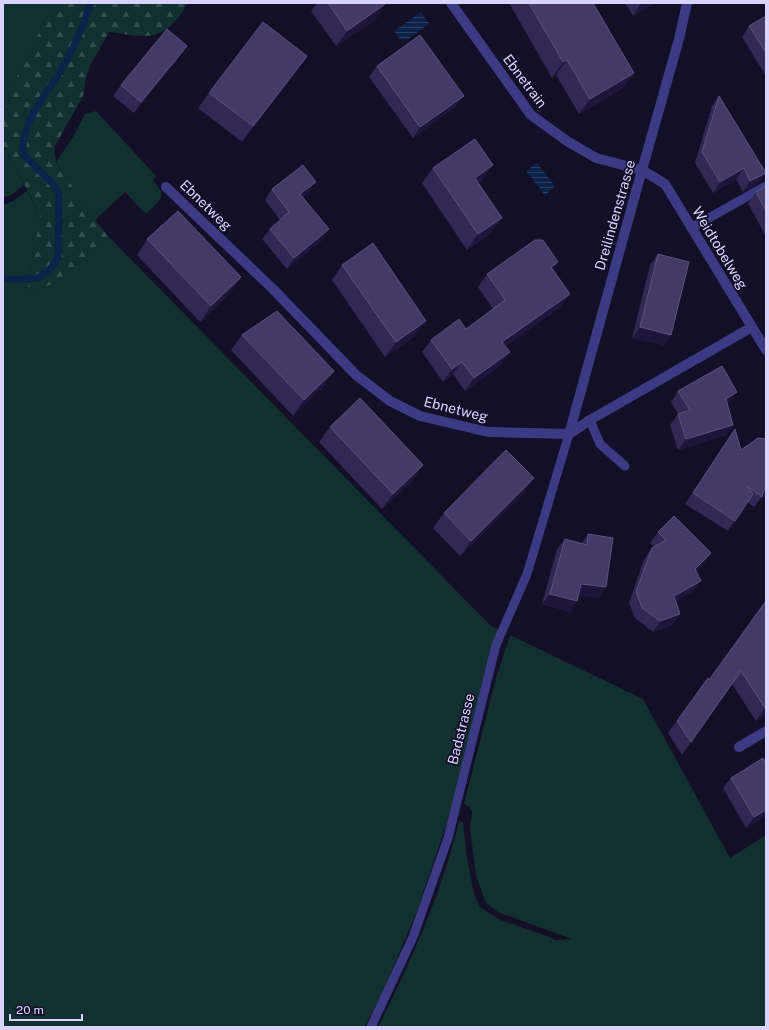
<svg xmlns="http://www.w3.org/2000/svg" width="769" height="1030" font-family="'Public Sans',sans-serif">
<defs>
<pattern id="forest-firs" width="22" height="20" patternUnits="userSpaceOnUse"><rect width="22" height="20" fill="#12302f"/><path d="M5 1l3.5 6h-7zM16 11l3.5 6h-7z" fill="#344d4e"/></pattern>
<pattern id="water-rules" width="6" height="5" patternUnits="userSpaceOnUse"><rect width="6" height="5" fill="#0c2248"/><path d="M0 2.5h6" fill="none" stroke="#2f4163"/></pattern>
</defs>
<rect width="100%" height="100%" fill="#130f26"/>
<g fill="#12302f">
<path d="M3 3H54L12 86 3 125Z"/>
<path d="M96 111 156 176 153 181C169 197 159 201 146 214L125 192 95 220 56 162 73 137 85 114Z"/>
<path d="M3 144 24 185 13 194 3 198Z"/>
<path d="M27 191 40 215 29 279 28 293 53 284 109 237 491 626 500 630 450 814 416 914 384 989 365 1027H3V205L11 202Z"/>
<path d="M510 635 643 699 730 858 766 835V1027H378C411 962 442 892 459 821L463 822 467 858 474 894 480 907 498 919 547 936 555 940 572 939 498 912 486 903 476 876 470 827 472 812 470 807 464 804 496 678Z"/>
</g>
<path fill="url(#forest-firs)" d="M54 3H188C181 15 171 29 157 34 146 39 122 33 109 32L90 66 85 82 84 94 54 148 56 162 95 220 109 237 53 284 28 293 29 279 40 215 3 144V125L12 86Z"/>
<g fill="url(#water-rules)">
<path d="M421 12 429 24 407 40 400 39 394 31Z"/>
<path d="M537 163 555 186 545 195 526 171Z"/>
</g>
<g fill="none" stroke-linecap="round" stroke-linejoin="round">
<path stroke="#0c2248" stroke-width="7" d="M3 278 14 280 38 278 52 267 58 257 59 194 52 183 23 154C21 121 45 97 61 70 74 49 83 26 91 3"/>
<g stroke="#3d3a85" stroke-width="9">
<path d="M691 228 766 186"/>
<path d="M590 420 600 444 625 466"/>
<path d="M371 1027 413 937 448 838 496 645 527 574 569 434"/>
</g>
<g stroke="#3d3a85" stroke-width="10">
<path d="M451 3 531 115 567 141 596 158 642 170 665 184 766 350"/>
<path d="M166 187 273 289 356 375 390 401 420 416 488 432 569 434 590 420 752 327"/>
<path d="M569 434 642 170 679 39 687 3"/>
<path d="M739 747 766 731"/>
</g>
</g>
<g fill="#312854">
<path d="M317 3H385L375 20 336 46 311 11Z"/>
<path d="M509 3H593L634 73 623 88 579 114 556 75 552 78Z"/>
<path d="M625 3H654L633 16Z"/>
<path d="M766 16V76L742 37 749 26Z"/>
<path d="M307 56 296 72 242 142 198 108 209 93Z"/>
<path d="M179 57 134 113 113 96 121 85Z"/>
<path d="M377 66 456 106 413 138 369 77Z"/>
<path d="M719 96 758 184 743 192 736 179 713 193 695 163 712 106Z"/>
<path d="M433 168 482 181 479 183 491 233 467 250 422 183Z"/>
<path d="M766 186V237L748 203 756 192Z"/>
<path d="M272 189 308 193 303 197 322 240 287 269 262 239 270 229 280 220 265 200Z"/>
<path d="M147 239 241 277 230 293 200 322 137 255Z"/>
<path d="M658 254 671 335 664 345 632 338 650 265Z"/>
<path d="M558 262 553 270 561 307 505 346 510 352 501 365 465 391 453 374 443 382 422 352 431 340 466 329 493 309 478 287 487 274Z"/>
<path d="M342 265 415 336 385 357 332 280Z"/>
<path d="M242 335 334 371 323 387 293 416 231 350Z"/>
<path d="M678 391 729 403 727 404 733 425 726 435 678 450 670 425 678 414 671 402Z"/>
<path d="M330 427 423 465 412 481 382 509 319 442Z"/>
<path d="M735 429 741 450 766 439V489H764L762 497 754 507 747 502 728 531 685 504Z"/>
<path d="M523 494 460 556 433 528 444 513Z"/>
<path d="M658 532 711 553 704 563 696 571 694 591 676 601 673 625 653 632 635 618 629 603 644 559 652 548 654 547 650 543Z"/>
<path d="M588 534 599 598 579 595 577 601 570 612 542 604 557 549 565 539 582 543Z"/>
<path d="M766 601V714L756 721 732 684 682 755 668 733 708 678 709 680Z"/>
<path d="M766 763V816L746 828 723 788 731 778Z"/>
</g>
<g fill="#1d163a">
<path d="M641 3H654L633 16Z"/>
<path d="M385 4 375 20 336 46 347 31Z"/>
<path d="M187 46 179 57 134 113 141 102Z"/>
<path d="M307 56 296 72 242 142 253 126Z"/>
<path d="M567 60 556 75 552 78 563 62Z"/>
<path d="M634 73 623 88 579 114 590 99Z"/>
<path d="M464 96 456 106 413 138 420 127Z"/>
<path d="M493 165 482 181 464 193 475 178Z"/>
<path d="M744 168 736 179 713 193 720 182Z"/>
<path d="M766 173 758 184 743 192 750 181Z"/>
<path d="M316 182 308 193 293 205 300 194Z"/>
<path d="M502 218 491 233 467 250 478 234Z"/>
<path d="M329 229 322 240 287 269 294 258Z"/>
<path d="M558 262 549 275 551 267Z"/>
<path d="M241 277 230 293 200 322 211 306Z"/>
<path d="M570 294 561 307 493 354 502 342Z"/>
<path d="M426 321 415 336 385 357 396 342Z"/>
<path d="M640 327 671 335 664 345 632 338Z"/>
<path d="M510 352 501 365 465 391 474 378Z"/>
<path d="M462 362 453 374 443 382 452 369Z"/>
<path d="M334 371 323 387 293 416 304 400Z"/>
<path d="M737 392 729 403 718 410 726 399Z"/>
<path d="M733 425 726 435 678 450 686 439Z"/>
<path d="M423 465 412 481 382 509 393 494Z"/>
<path d="M534 478 523 494 460 556 471 541Z"/>
<path d="M711 553 704 563 687 580 695 569Z"/>
<path d="M701 581 694 591 666 607 674 596Z"/>
<path d="M581 584 606 587 599 598 574 595Z"/>
<path d="M550 594 577 601 570 612 542 604Z"/>
<path d="M680 614 673 625 653 632 660 621Z"/>
<path d="M766 707V714L756 721 765 708Z"/>
<path d="M766 810V816L746 828 754 817Z"/>
</g>
<g fill="#433a66" stroke="#5a527e">
<path d="M328 3H385V4L347 31Z"/>
<path d="M529 3H593L634 73 590 99 567 60 563 62Z"/>
<path d="M766 16V53L749 26Z"/>
<path d="M263 22 307 56 253 126 209 93Z"/>
<path d="M167 29 187 46 141 102 121 85Z"/>
<path d="M420 35 464 96 420 127 377 66Z"/>
<path d="M719 96 766 173 750 181 744 168 720 182 702 152Z"/>
<path d="M475 139 493 165 475 178 502 218 478 234 433 168Z"/>
<path d="M303 165 316 182 300 194 329 229 294 258 270 229 289 212 272 189Z"/>
<path d="M766 186V211L756 192Z"/>
<path d="M178 211 241 277 211 306 147 239Z"/>
<path d="M535 240H543L558 262 551 267 570 294 502 342 510 352 474 378 462 362 452 369 431 340 459 319 466 329 505 300 487 274Z"/>
<path d="M373 243 426 321 396 342 342 265Z"/>
<path d="M658 254 689 262 671 335 640 327Z"/>
<path d="M277 311 334 371 304 400 242 335Z"/>
<path d="M722 366 737 392 726 399 733 425 686 439 678 414 690 410 678 391Z"/>
<path d="M360 398 423 465 393 494 330 427Z"/>
<path d="M735 429 741 450 758 438 766 439V485L762 497 747 486 753 494 735 521 693 493Z"/>
<path d="M506 450 534 478 471 541 444 513Z"/>
<path d="M674 516 711 553 695 569 701 581 674 596 680 614 660 621 642 608 636 592 652 548 666 540 658 532Z"/>
<path d="M588 534 613 538 606 587 581 584 577 601 550 594 565 539 587 545Z"/>
<path d="M766 601V707L765 708 741 671 691 742 677 721 708 678 709 680Z"/>
<path d="M763 758 766 763V810L754 817 731 778Z"/>
</g>
<g text-anchor="middle" stroke-width="3.5" stroke-linejoin="round" paint-order="stroke">
<g font-size="14" fill="#d9d4ff" stroke="#130f26">
<text transform="translate(525 81) rotate(53)" y="5">Ebnetrain</text>
<text transform="translate(206 205) rotate(44)" y="5">Ebnetweg</text>
<text transform="translate(615 215) rotate(-74)" y="5">Dreilindenstrasse</text>
<text transform="translate(720 248) rotate(59)" y="5">Weidtobelweg</text>
<text transform="translate(456 409) rotate(14)" y="5">Ebnetweg</text>
<text transform="translate(461 729) rotate(-76)" y="5">Badstrasse</text>
</g>
</g>
<rect width="769" height="1030" fill="none" stroke="#d9d4ff" stroke-width="8"/>
<path d="M10 1014v6h72v-6" fill="none" stroke="#d9d4ff" stroke-width="2"/>
<text x="16" y="1014" font-size="12" fill="#d9d4ff" stroke="#130f26" stroke-width="3" paint-order="stroke">20 m</text>
</svg>
